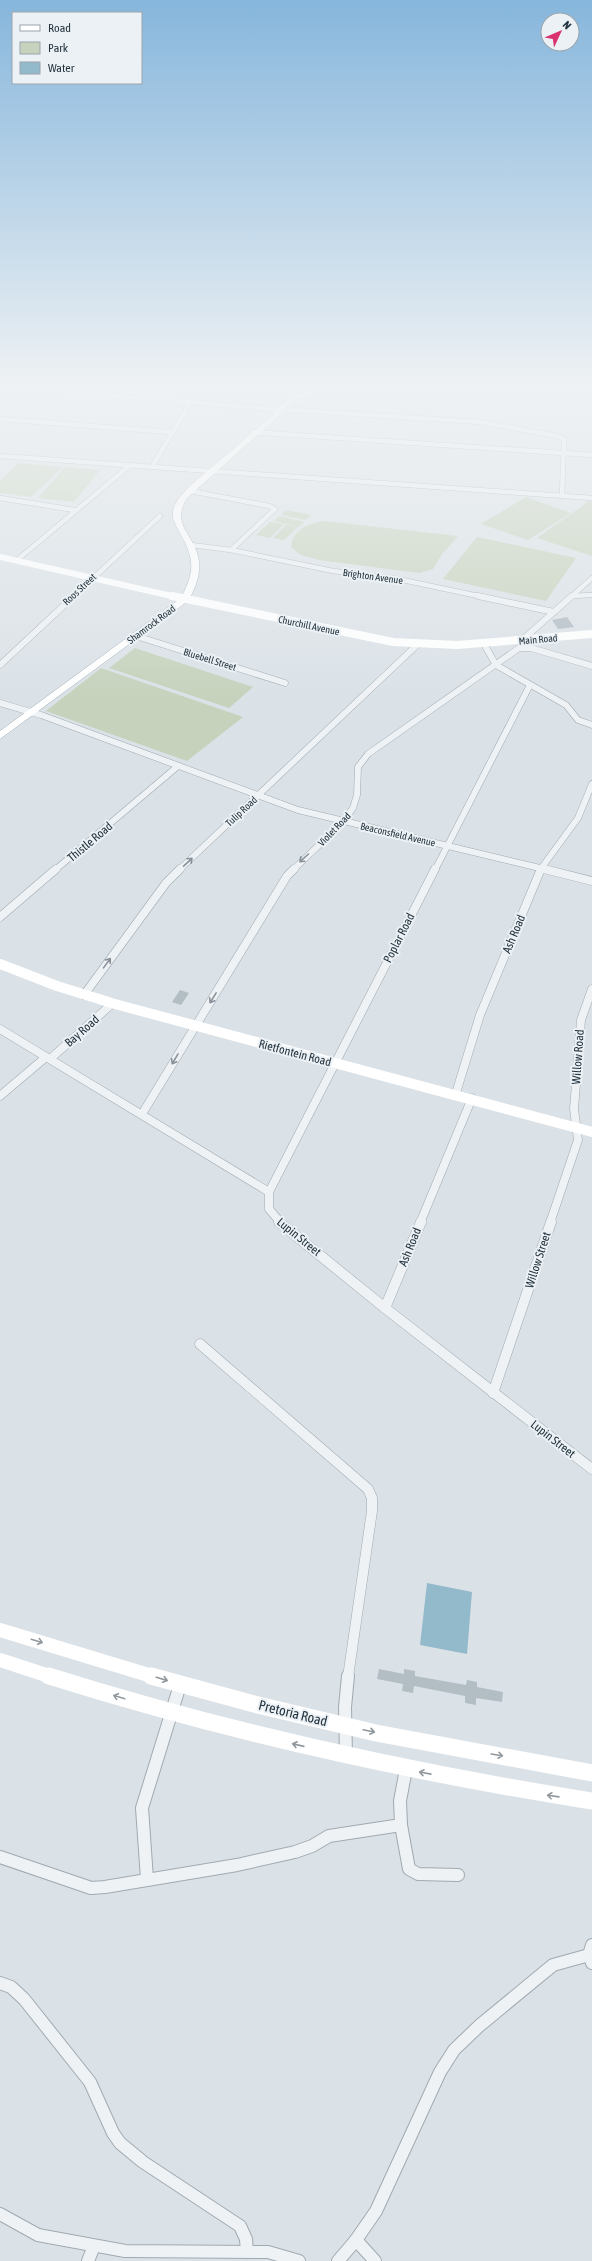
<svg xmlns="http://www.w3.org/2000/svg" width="592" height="2261" font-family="'Asap Condensed',sans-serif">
<rect width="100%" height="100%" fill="#dbe2e7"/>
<g fill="#c6d2bc">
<path d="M235 384H310L288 389Z"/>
<path d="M18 463 63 467 31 497 0 493V481Z"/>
<path d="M65 467 100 470 74 502 38 498Z"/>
<path d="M526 497 571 513 528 540 481 524Z"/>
<path d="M589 501 592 502V556L537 538Z"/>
<path d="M286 510 311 515 306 520 281 515Z"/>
<path d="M279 516 304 522 299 527 274 521Z"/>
<path d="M325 521 333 522 458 536 442 554 433 569 419 573 319 560 301 555 291 547C293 529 309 523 325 521Z"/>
<path d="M270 522 284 524 270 538 256 535Z"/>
<path d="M286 525 298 527 284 540 273 538Z"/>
<path d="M477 537 576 558 546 601 443 579Z"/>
<path d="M135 648 253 687 229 708 109 668Z"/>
<path d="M101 668 243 717 187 761 46 711Z"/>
</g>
<path fill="#93bacb" d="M427 1583 472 1592 467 1654 420 1645Z"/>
<g fill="#b2bdc4">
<path d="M567 617 574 627 558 629 552 620Z"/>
<path d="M180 990 189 993 181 1005 172 1002Z"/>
<path d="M379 1669 404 1674V1669L415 1671V1676L466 1685 467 1680 477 1682V1687L503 1692 502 1702 476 1698V1705L465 1703V1696L414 1686 413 1693 402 1691 403 1684 377 1679Z"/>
</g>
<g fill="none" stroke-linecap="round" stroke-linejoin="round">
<g stroke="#a0aab1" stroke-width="5.5">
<g id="street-far4">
<path d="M0 386 272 409"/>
<path d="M277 409 480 422 557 436 564 439 562 496"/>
<path d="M0 419 171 432"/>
<path d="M252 432 592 455"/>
<path d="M0 456 592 498"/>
<path d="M152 467 190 403"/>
<path d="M190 491 269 506 275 509 231 550"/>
<path d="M0 498 74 510"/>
<path d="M191 545 231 550 333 571 398 579 483 597"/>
<path d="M16 561 129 466"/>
<path d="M572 596 592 595"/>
<path d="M73 597 160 516"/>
<path d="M571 597 592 578"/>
</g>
</g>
<g stroke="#a0aab1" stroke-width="7">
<g id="street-far3">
<path d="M478 596 554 612"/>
<path d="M136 636 285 683"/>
<path d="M521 641 572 596"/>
<path d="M484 644 496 665 566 705 578 720 592 725"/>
<path d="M0 665 74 596"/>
<path d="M0 703 41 715 298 810 548 870"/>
<path d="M55 870 178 766"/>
<path d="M179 870 418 644"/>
<path d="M293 870 343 822 353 808 357 795 358 767 368 754 519 648H531L592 666"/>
<path d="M435 870 530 685"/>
<path d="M540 870 578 818 592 784"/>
</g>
</g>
<g stroke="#a0aab1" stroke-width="9">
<g id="street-far2">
<path d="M544 869 592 881"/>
<path d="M0 917 56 869"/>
<path d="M84 995 166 883 180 869"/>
<path d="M0 1029 269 1192"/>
<path d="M50 1059 113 1003"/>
<path d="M456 1093 480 1015 541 869"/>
<path d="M0 1096 46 1057"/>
<path d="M142 1114 287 876 294 869"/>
<path d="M281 1223 269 1209V1192L435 869"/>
<path d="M420 1223 472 1098"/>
<path d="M550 1223 578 1140 574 1109 581 1020 592 989"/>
</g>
</g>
<g stroke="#a0aab1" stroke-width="11">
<g id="street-far1">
<path d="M279 1222 385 1308 592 1469"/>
<path d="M385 1308 421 1222"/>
<path d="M200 1344 368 1489 372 1498V1511L348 1677"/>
<path d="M493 1393 551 1222"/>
</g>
</g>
<g stroke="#a0aab1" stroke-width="14">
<g id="street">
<path d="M346 1756 345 1707 348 1676"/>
<path d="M401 1825 409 1869 418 1874 458 1875"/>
<path d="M0 1857 91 1888 105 1887 237 1865 295 1852 312 1846 329 1836 401 1825 400 1801 406 1769"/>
<path d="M147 1879 142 1808 180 1685"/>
<path d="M592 1945 589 1955 592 1963"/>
<path d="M0 1983 11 1987 24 1999 90 2082 113 2133 120 2143 143 2162 240 2226 246 2239 247 2252"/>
<path d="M0 2214 38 2235 125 2251 268 2252 299 2261"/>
<path d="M356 2240 376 2211 440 2072 454 2050 479 2026 553 1965 589 1955"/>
<path d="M88 2261 94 2246"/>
<path d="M338 2261 356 2240 375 2261"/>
</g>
</g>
<g stroke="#9aaab4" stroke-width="1">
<path id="primary" d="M325 384H336C314 398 294 392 278 417L187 498C171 525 192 532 198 556 202 571 196 588 188 601L0 739V731L181 598C188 584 194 571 190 556 181 522 155 519 192 484L273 415 271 413C286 397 305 391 325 384Z"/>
</g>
<use href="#street-far4" stroke="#eef2f5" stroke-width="4.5"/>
<use href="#street-far3" stroke="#eef2f5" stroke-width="6"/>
<use href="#street-far2" stroke="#eef2f5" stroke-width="8"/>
<use href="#street-far1" stroke="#eef2f5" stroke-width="10"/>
<use href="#street" stroke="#eef2f5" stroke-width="12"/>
<path stroke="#fff" stroke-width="6" d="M0 557 176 597"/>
<path stroke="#fff" stroke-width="8" d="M172 596 393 642 457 645 592 634"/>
<path stroke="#fff" stroke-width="10" d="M0 964 57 986 115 1004 592 1132"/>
<g stroke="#fff" stroke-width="14">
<path d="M0 1630 155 1677"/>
<path d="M0 1660 52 1677"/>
</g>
<g stroke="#fff" stroke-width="17">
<path d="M49 1676C227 1732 408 1772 592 1801"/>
<path d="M151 1676 258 1705 376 1733 592 1773"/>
</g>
<use href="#primary" fill="#fff" fill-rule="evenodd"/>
</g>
<defs><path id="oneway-shaft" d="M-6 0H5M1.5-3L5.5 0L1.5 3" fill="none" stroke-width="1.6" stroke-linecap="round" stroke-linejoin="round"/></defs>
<g stroke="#89929a">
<use href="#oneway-shaft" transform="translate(304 858) rotate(138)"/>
<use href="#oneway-shaft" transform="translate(188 862) rotate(-43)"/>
<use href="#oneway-shaft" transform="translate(107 963) rotate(-54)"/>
<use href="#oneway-shaft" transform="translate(213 998) rotate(122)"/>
<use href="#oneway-shaft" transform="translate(175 1059) rotate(121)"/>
</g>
<g stroke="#92999e">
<use href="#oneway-shaft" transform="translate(37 1641) rotate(17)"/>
<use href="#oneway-shaft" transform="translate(162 1679) rotate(16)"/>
<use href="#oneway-shaft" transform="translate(119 1697) rotate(-163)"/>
<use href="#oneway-shaft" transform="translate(369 1731) rotate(12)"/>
<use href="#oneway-shaft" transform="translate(298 1745) rotate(-167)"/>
<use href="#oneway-shaft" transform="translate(497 1755) rotate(9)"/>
<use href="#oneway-shaft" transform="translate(425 1773) rotate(-169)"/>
<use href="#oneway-shaft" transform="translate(553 1796) rotate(-172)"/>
</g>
<linearGradient id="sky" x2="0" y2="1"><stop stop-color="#86b6dc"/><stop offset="0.55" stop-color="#eff2f4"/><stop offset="1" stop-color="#eff2f4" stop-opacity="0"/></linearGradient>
<rect width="592" height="701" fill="url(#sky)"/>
<g text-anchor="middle" stroke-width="4" stroke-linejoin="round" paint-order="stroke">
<g font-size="10" fill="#24333e" stroke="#ebf1f5">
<text transform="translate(373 576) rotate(8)" y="4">Brighton Avenue</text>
<text transform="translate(79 589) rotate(-43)" y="4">Roos Street</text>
<text transform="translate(151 624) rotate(-37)" y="4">Shamrock Road</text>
<text transform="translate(309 625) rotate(12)" y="4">Churchill Avenue</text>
<text transform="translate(538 639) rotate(-5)" y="4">Main Road</text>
<text transform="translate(210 659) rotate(17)" y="4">Bluebell Street</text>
<text transform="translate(241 811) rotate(-43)" y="4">Tulip Road</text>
<text transform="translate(334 829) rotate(-46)" y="4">Violet Road</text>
<text transform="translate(398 834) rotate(13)" y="4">Beaconsfield Avenue</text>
</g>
<g font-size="12" fill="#24333e" stroke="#ebf1f5">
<text transform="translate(90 842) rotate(-40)" y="4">Thistle Road</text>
<text transform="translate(514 934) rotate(-67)" y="4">Ash Road</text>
<text transform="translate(399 938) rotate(-63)" y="4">Poplar Road</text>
<text transform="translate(82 1031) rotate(-41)" y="4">Bay Road</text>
<text transform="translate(295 1053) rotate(15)" y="4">Rietfontein Road</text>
<text transform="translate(578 1057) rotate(-86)" y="4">Willow Road</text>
<text transform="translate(299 1237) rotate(39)" y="4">Lupin Street</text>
<text transform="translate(410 1247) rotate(-68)" y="4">Ash Road</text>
<text transform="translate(538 1260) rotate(-72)" y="4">Willow Street</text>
<text transform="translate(553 1439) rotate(38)" y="4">Lupin Street</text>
</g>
<g font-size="14" fill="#24333e" stroke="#ebf1f5">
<text transform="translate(293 1713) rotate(14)" y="5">Pretoria Road</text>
</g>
</g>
<rect x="12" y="12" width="130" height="72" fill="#ebf1f5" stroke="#9ba5ac"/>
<rect x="20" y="25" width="20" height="6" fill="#ffffff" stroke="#9ba5ac"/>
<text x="48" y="32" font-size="12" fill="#24333e">Road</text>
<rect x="20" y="42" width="20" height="12" fill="#c6d2bc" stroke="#9ba5ac"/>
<text x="48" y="52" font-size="12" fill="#24333e">Park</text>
<rect x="20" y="62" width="20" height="12" fill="#93bacb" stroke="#9ba5ac"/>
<text x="48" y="72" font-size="12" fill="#24333e">Water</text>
<g transform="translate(560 32) rotate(46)"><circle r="19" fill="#ebf1f5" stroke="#9ba5ac"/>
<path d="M0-3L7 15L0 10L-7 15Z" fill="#d9346f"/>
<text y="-6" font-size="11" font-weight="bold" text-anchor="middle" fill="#24333e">N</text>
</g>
</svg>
